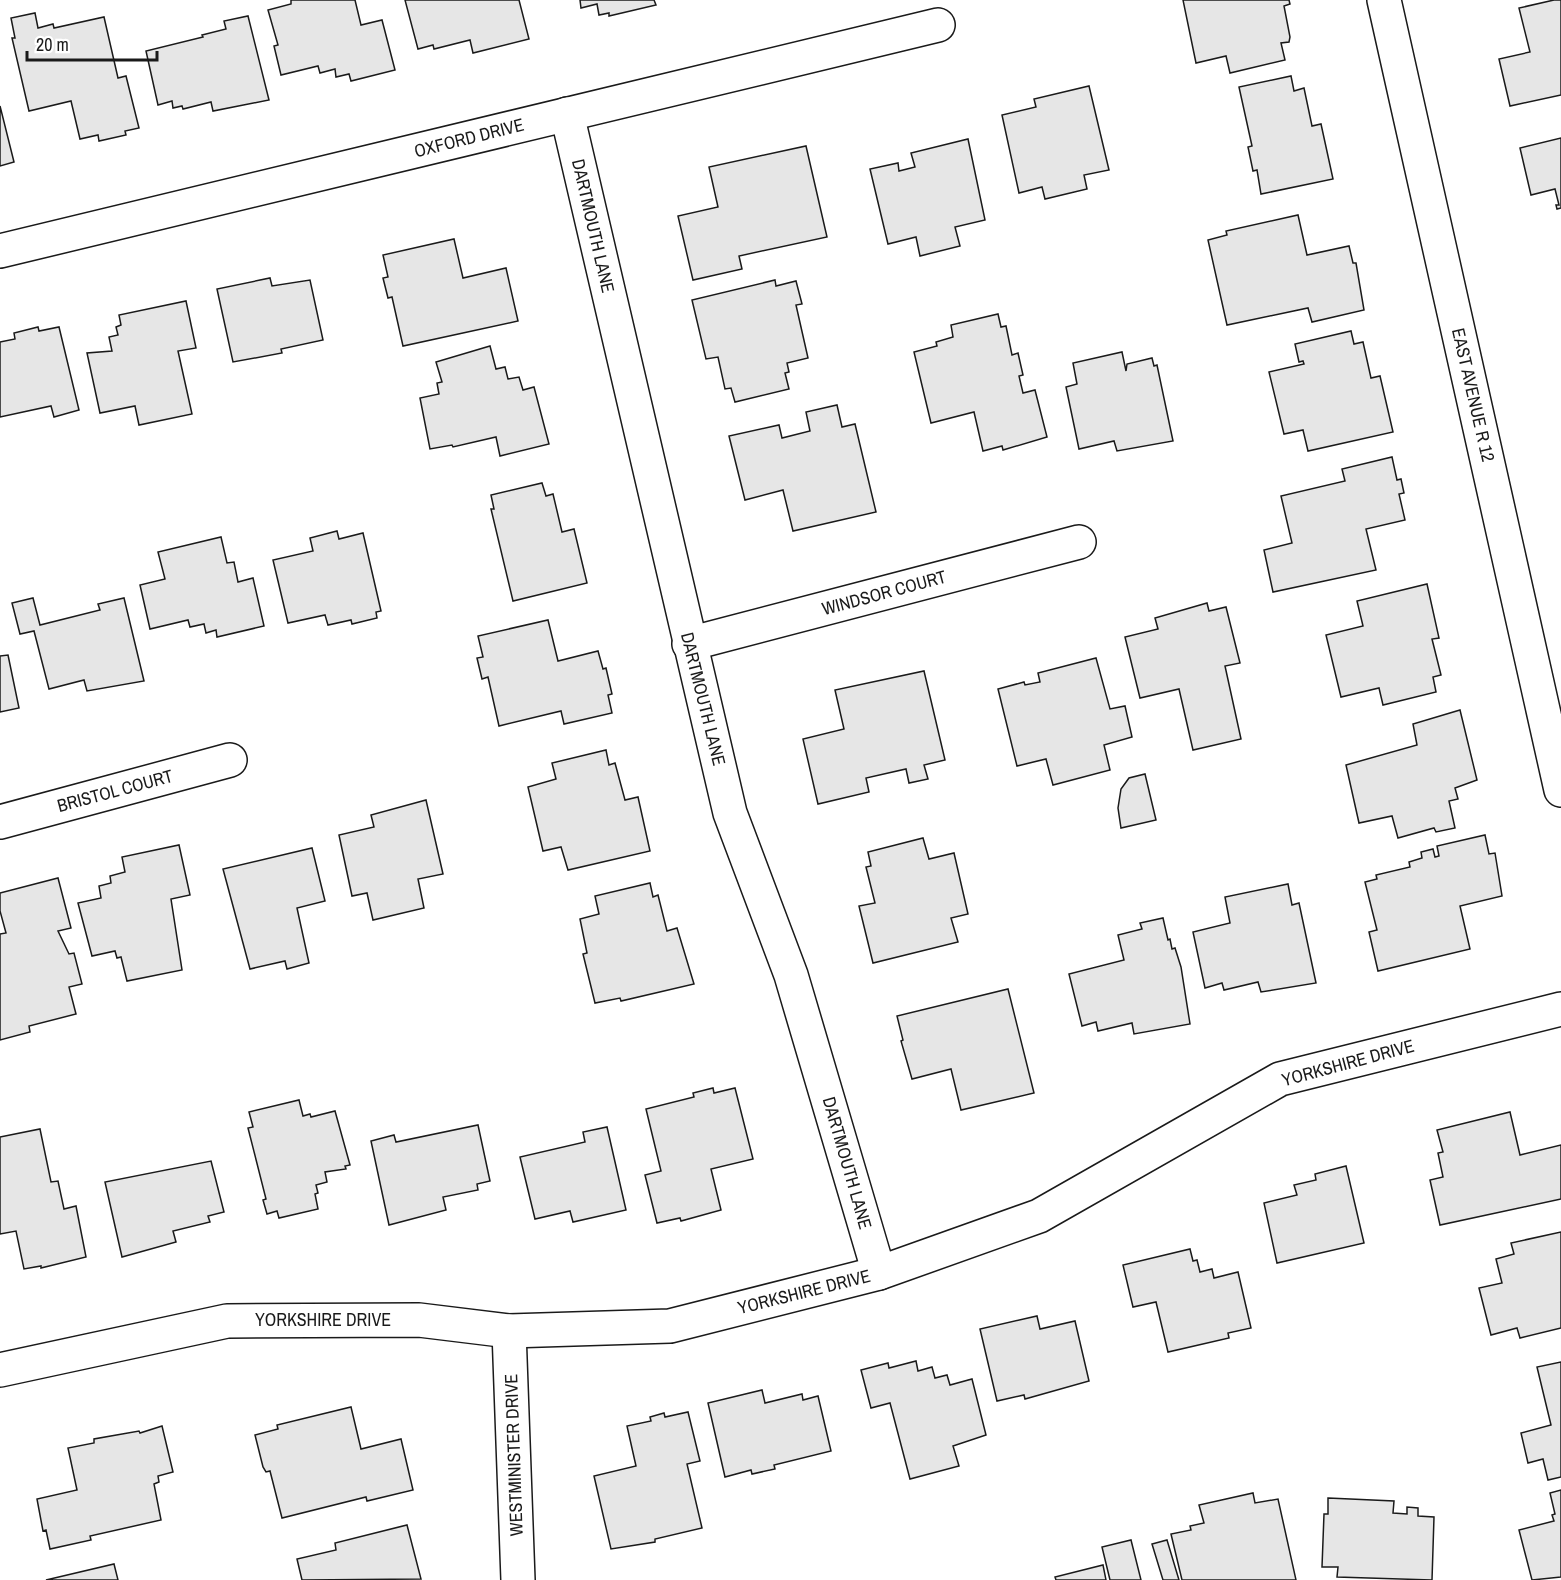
<svg xmlns="http://www.w3.org/2000/svg" width="1561" height="1580" font-family="'Archivo Narrow',sans-serif">
<rect width="100%" height="100%" fill="#fff"/>
<g fill="#e6e6e6" stroke="#1a1a1a" stroke-width="1.5">
<path d="M291 0H355L361 25 382 20 395 70 351 81 349 74 336 77 335 69 320 73 318 66 281 75 274 46 278 45 268 10 291 4Z"/>
<path d="M405 0H519L529 39 473 53 470 40 434 49 433 45 418 49Z"/>
<path d="M580 0H654L656 5 609 16V13L599 15 597 4 581 8Z"/>
<path d="M1183 0H1289L1290 4 1284 6 1290 37 1289 42 1281 43 1285 60 1230 73 1226 56 1196 63Z"/>
<path d="M1554 0H1561V95L1510 106 1499 59 1530 52 1519 8Z"/>
<path d="M35 13 38 28 53 24 54 28 104 17 118 78 126 76 139 128 125 131 126 135 99 141 98 135 80 139 71 101 29 111 12 38H15L11 18Z"/>
<path d="M248 16 269 100 213 111 211 102 183 109 182 106 173 108 172 101 158 105 146 51 203 37 202 35 226 29 224 21Z"/>
<path d="M1291 76 1294 91 1304 88 1312 126 1321 124 1333 179 1261 194 1257 170 1253 171 1248 147 1252 146 1239 87Z"/>
<path d="M1089 86 1109 170 1084 175 1087 189 1045 199 1042 187 1019 193 1002 115 1036 107 1034 99Z"/>
<path d="M0 106 14 162 0 166Z"/>
<path d="M1561 138V208L1557 209 1556 205H1559L1555 189 1531 195 1520 148Z"/>
<path d="M968 139 985 220 955 227 960 246 920 256 916 237 888 244 870 169 898 163 899 171 915 167 911 153Z"/>
<path d="M806 146 827 237 739 256 742 269 693 280 678 216 718 207 709 167Z"/>
<path d="M1298 215 1307 255 1349 246 1353 263H1356L1364 310 1312 322 1308 308 1227 325 1208 240 1227 235 1226 231Z"/>
<path d="M454 239 463 278 506 268 518 321 403 346 392 297 388 298 383 278 388 277 383 255Z"/>
<path d="M270 278 272 286 310 280 323 340 281 349 282 353 233 362 217 289Z"/>
<path d="M775 280 776 286 796 281 802 304 796 305 808 358 787 363 789 372 785 373 789 389 735 402 731 388 725 389 718 357 706 359 692 300Z"/>
<path d="M186 301 196 348 178 351 192 414 139 425 135 406 100 413 87 353 112 351 109 337 118 335 116 327 121 325 119 315Z"/>
<path d="M998 314 1001 327 1006 326 1012 355 1018 353 1023 375 1019 376 1023 393 1035 390 1047 437 1003 450 1002 446 983 451 974 412 931 423 914 352 937 346 936 342 953 337 951 325Z"/>
<path d="M38 327 39 331 59 327 79 410 54 417 51 406 0 417V342L15 339 14 333Z"/>
<path d="M1351 331 1354 344 1363 342 1371 378 1380 376 1393 432 1308 451 1303 430 1284 434 1269 372 1304 364 1303 361 1299 362 1295 344Z"/>
<path d="M490 346 496 369 505 367 508 379 519 377 523 390 534 387 549 444 500 456 496 437 453 447 452 445 430 449 420 398 439 394 437 383 442 382 436 362Z"/>
<path d="M1122 352 1126 371 1127 364 1152 358 1154 366 1157 365 1173 441 1117 451 1114 441 1079 449 1066 387 1077 384 1073 363Z"/>
<path d="M837 405 842 427 855 424 876 512 793 531 783 490 745 500 729 436 779 425 782 438 810 431 806 412Z"/>
<path d="M1392 457 1397 480 1401 479 1404 493 1399 494 1405 520 1366 529 1376 570 1273 592 1264 550 1292 543 1281 496 1345 481 1342 469Z"/>
<path d="M542 483 546 496 553 494 562 532 574 529 587 583 513 601 491 509H494L491 495Z"/>
<path d="M337 531 339 539 363 533 381 611 376 612 377 618 352 624 351 620 328 625 325 615 288 623 273 560 313 551 310 538Z"/>
<path d="M221 537 227 563 234 562 238 582 253 578 264 626 217 637 216 630 206 633 204 624 190 627 188 620 150 629 140 585 165 579 158 552Z"/>
<path d="M1427 584 1439 638 1432 639 1441 675 1433 677 1436 692 1383 705 1379 688 1341 697 1326 635 1363 626 1357 601Z"/>
<path d="M33 598 40 625 100 610 98 604 124 598 144 681 87 691 84 680 49 689 34 631 20 634 12 603Z"/>
<path d="M1207 603 1209 611 1226 607 1240 663 1225 666 1241 739 1193 750 1179 689 1140 698 1125 637 1158 629 1155 618Z"/>
<path d="M548 620 558 661 598 651 603 669 606 668 612 694 608 695 612 713 564 724 561 711 499 726 488 677 482 679 477 658 483 657 478 636Z"/>
<path d="M8 655 19 708 0 712V656Z"/>
<path d="M1096 658 1110 709 1125 706 1132 737 1104 745 1110 770 1053 785 1046 759 1017 766 998 689 1024 682 1025 685 1040 682 1038 673Z"/>
<path d="M924 671 945 760 924 765 928 779 909 783 906 769 866 778 869 792 818 804 803 739 844 729 835 690Z"/>
<path d="M1460 710 1477 780 1455 788 1458 799 1449 801 1455 828 1436 832 1434 828 1398 838 1392 816 1359 823 1346 765 1417 745 1413 724Z"/>
<path d="M606 750 609 765 615 763 625 800 638 797 650 851 568 870 561 847 543 851 528 787 556 779 552 763Z"/>
<path d="M1145 774 1156 820 1121 828 1118 808 1121 789 1129 778Z"/>
<path d="M426 800 443 874 418 879 424 908 373 920 367 893 352 896 339 835 374 827 371 815Z"/>
<path d="M1485 835 1489 854 1495 853 1502 896 1460 906 1470 949 1378 971 1369 932 1377 930 1365 882 1377 879 1376 875 1410 867 1409 862 1422 858 1421 852 1433 849 1435 857 1439 856 1437 846Z"/>
<path d="M923 838 929 859 954 853 968 914 951 918 958 942 873 963 859 906 875 903 866 867 871 866 868 852Z"/>
<path d="M179 845 190 895 171 899 182 970 127 981 121 957 117 958 115 951 92 956 78 903 101 898 99 886 111 883 110 876 125 872 122 857Z"/>
<path d="M312 848 325 901 297 908 309 963 287 969 285 961 250 969 223 869Z"/>
<path d="M58 878 71 928 58 931 69 954 74 953 82 984 69 987 76 1014 29 1026 30 1032 0 1040V934L6 933 0 911V893Z"/>
<path d="M650 883 653 897 658 895 667 931 677 928 694 984 621 1001 620 998 595 1003 583 954 587 953 580 919 599 914 595 896Z"/>
<path d="M1288 884 1292 905 1299 903 1316 983 1261 992 1258 982 1224 990 1222 983 1205 988 1193 932 1230 923 1225 897Z"/>
<path d="M1163 918 1168 940 1170 939 1172 949 1175 948 1181 967 1190 1024 1134 1034 1132 1023 1098 1031 1096 1022 1082 1026 1069 974 1124 960 1118 935 1142 929 1140 923Z"/>
<path d="M1008 989 1034 1093 961 1110 951 1069 912 1079 901 1041 903 1040 897 1016Z"/>
<path d="M713 1088 714 1093 735 1088 753 1159 711 1169 721 1210 681 1221 680 1218 657 1223 645 1175 661 1171 646 1109 694 1097 693 1093Z"/>
<path d="M299 1100 303 1116 310 1114 311 1117 335 1111 350 1165 345 1166 346 1169 325 1172 327 1182 316 1185 318 1193 315 1194 318 1209 279 1218 277 1211 267 1214 263 1200 266 1199 248 1128 253 1127 249 1112Z"/>
<path d="M1510 1112 1520 1155 1561 1145V1199L1440 1225 1430 1180 1443 1177 1438 1153 1443 1152 1437 1130Z"/>
<path d="M478 1125 490 1181 477 1184 478 1190 443 1197 446 1210 389 1225 371 1141 394 1135 396 1142Z"/>
<path d="M607 1127 626 1210 573 1222 570 1211 535 1219 520 1157 585 1142 583 1132Z"/>
<path d="M40 1129 51 1182 58 1181 64 1209 76 1206 86 1257 41 1268V1266L24 1269 16 1231 0 1234V1137Z"/>
<path d="M211 1161 224 1212 208 1216 210 1222 173 1231 176 1242 122 1257 105 1182Z"/>
<path d="M1346 1166 1364 1243 1277 1263 1264 1203 1297 1195 1294 1185 1316 1180 1315 1174Z"/>
<path d="M1561 1232V1328L1520 1338 1517 1328 1491 1335 1479 1288 1502 1283 1496 1259 1514 1254 1511 1243Z"/>
<path d="M1190 1249 1193 1261 1197 1260 1200 1272 1212 1269 1214 1278 1238 1272 1251 1328 1228 1333 1229 1338 1168 1352 1156 1302 1133 1307 1123 1265Z"/>
<path d="M1037 1316 1040 1329 1075 1321 1089 1381 1025 1399 1024 1395 997 1401 980 1329Z"/>
<path d="M916 1361 918 1371 932 1367 935 1378 947 1375 950 1385 972 1379 986 1435 953 1446 959 1466 910 1479 890 1403 871 1408 861 1370 888 1363 889 1368Z"/>
<path d="M1561 1362V1477L1548 1480 1543 1459 1528 1463 1521 1433 1551 1425 1537 1367Z"/>
<path d="M762 1390 765 1403 802 1394 803 1400 818 1396 831 1451 774 1465 775 1469 752 1474 751 1470 725 1477 708 1403Z"/>
<path d="M351 1407 361 1449 401 1439 413 1490 367 1501 366 1497 282 1518 270 1471 266 1472 263 1467 255 1435 278 1429 277 1425Z"/>
<path d="M688 1412 700 1461 687 1464 702 1528 655 1539V1542L611 1549 594 1476 636 1466 627 1426 651 1421 650 1417 664 1413 665 1417Z"/>
<path d="M162 1426 173 1472 158 1476 159 1482 154 1484 161 1520 90 1536 91 1540 50 1549 46 1530 43 1531 37 1499 77 1490 68 1448 94 1443V1439L139 1431 140 1433Z"/>
<path d="M1561 1490V1577L1532 1580 1519 1530 1554 1521 1552 1515 1555 1514 1550 1493Z"/>
<path d="M1253 1493 1255 1503 1278 1499 1296 1580H1182L1171 1534 1191 1530 1190 1526 1204 1523 1199 1505Z"/>
<path d="M1328 1498 1394 1501 1393 1513 1407 1514V1507L1418 1508V1516L1434 1517 1432 1580 1337 1577 1338 1567H1322L1324 1514H1328Z"/>
<path d="M407 1525 421 1579 302 1580 297 1559 336 1550 335 1543Z"/>
<path d="M1131 1540 1141 1580H1110L1102 1547Z"/>
<path d="M1167 1540 1179 1580H1163L1152 1544Z"/>
<path d="M114 1564 118 1580H46Z"/>
<path d="M1103 1565 1106 1580H1056L1055 1577Z"/>
</g>
<g fill="none" stroke-linecap="round" stroke-linejoin="round">
<g stroke="#1a1a1a" stroke-width="36">
<g id="minor">
<path d="M1384 0 1561 790"/>
<path d="M567 114 730 813 791 975 879 1273"/>
<path d="M0 251 938 25"/>
<path d="M689 644 1079 542"/>
<path d="M0 822 230 760"/>
<path d="M509 1331 518 1580"/>
<path d="M0 1370 227 1321 419 1320 509 1331 670 1326 879 1273 1039 1216 1280 1079 1561 1009"/>
</g>
</g>
<use href="#minor" stroke="#fff" stroke-width="33"/>
</g>
<g text-anchor="middle" stroke-width="4.5" stroke-linejoin="round" paint-order="stroke">
<g font-size="18" fill="#1a1a1a" stroke="#fff">
<text transform="translate(469 138) rotate(-14)" y="6">OXFORD DRIVE</text>
<text transform="translate(593 226) rotate(77)" y="6">DARTMOUTH LANE</text>
<text transform="translate(1473 395) rotate(77)" y="6">EAST AVENUE R 12</text>
<text transform="translate(884 593) rotate(-15)" y="6">WINDSOR COURT</text>
<text transform="translate(703 699) rotate(76)" y="6">DARTMOUTH LANE</text>
<text transform="translate(115 791) rotate(-15)" y="6">BRISTOL COURT</text>
<text transform="translate(1348 1063) rotate(-15)" y="6">YORKSHIRE DRIVE</text>
<text transform="translate(847 1163) rotate(74)" y="6">DARTMOUTH LANE</text>
<text transform="translate(804 1292) rotate(-14)" y="6">YORKSHIRE DRIVE</text>
<text x="323" y="1326">YORKSHIRE DRIVE</text>
<text transform="translate(514 1455) rotate(-92)" y="6">WESTMINISTER DRIVE</text>
</g>
</g>
<path d="M27 51v9h130v-9" fill="none" stroke="#1a1a1a" stroke-width="3"/>
<text x="36" y="51" font-size="18" fill="#1a1a1a" stroke="#ffffff" stroke-width="4.5" paint-order="stroke">20 m</text>
</svg>
